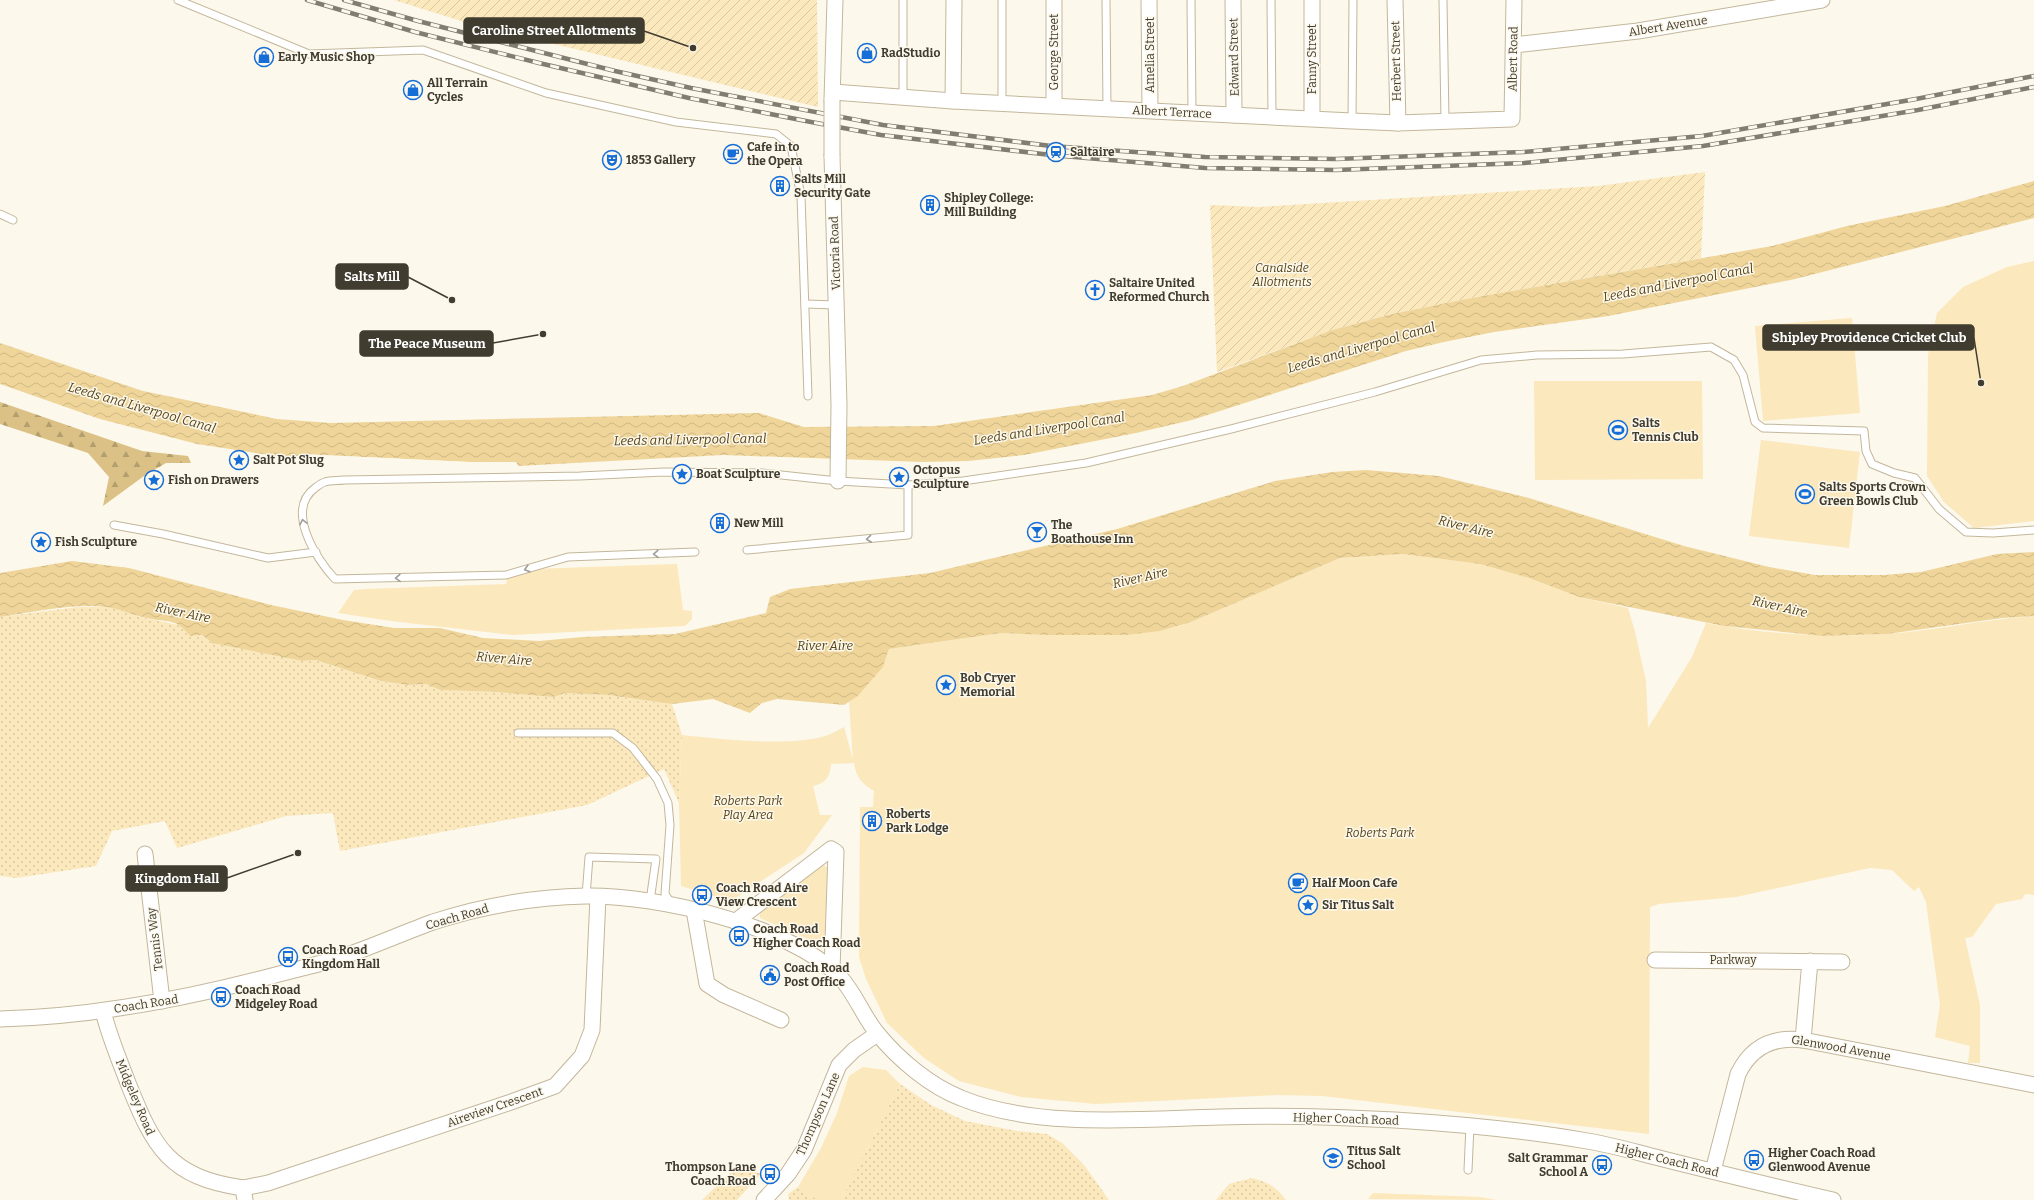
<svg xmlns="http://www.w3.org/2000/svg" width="2034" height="1200" font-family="Bitter,serif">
<defs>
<pattern id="grass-dots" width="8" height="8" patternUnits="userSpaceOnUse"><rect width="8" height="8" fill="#fbe8bc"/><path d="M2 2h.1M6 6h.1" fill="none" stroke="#d8c8a2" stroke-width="1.8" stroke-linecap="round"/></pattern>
<pattern id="forest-firs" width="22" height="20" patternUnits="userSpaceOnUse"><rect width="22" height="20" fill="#dbc186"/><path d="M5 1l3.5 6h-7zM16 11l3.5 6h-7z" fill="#b39e6e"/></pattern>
<pattern id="garden-furrows" width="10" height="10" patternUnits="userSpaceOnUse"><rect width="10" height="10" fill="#fbe8bc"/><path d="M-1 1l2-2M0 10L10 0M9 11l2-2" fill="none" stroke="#d8c8a2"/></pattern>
<pattern id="water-waves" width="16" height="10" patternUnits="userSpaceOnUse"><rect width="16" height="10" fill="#efd599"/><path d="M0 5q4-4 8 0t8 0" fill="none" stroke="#ceb884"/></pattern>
</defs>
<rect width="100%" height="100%" fill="#fdf8ec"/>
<g fill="url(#grass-dots)">
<path d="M78 607H105L126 610 141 617 182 626 190 636 201 635 212 643 302 661 316 660 381 681 408 685 426 684 440 690 497 692 553 697 564 693 608 695 672 704 682 735 679 803 664 769 587 805 340 851 333 813 286 816 177 848 165 821 112 831 96 866 16 878 0 876V617Z"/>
<path d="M900 1084 931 1105 965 1121 1017 1131 1047 1134 1062 1143 1084 1165 1109 1200H841Z"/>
<path d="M744 1167 761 1174 737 1200H702L733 1170Z"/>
<path d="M1252 1178C1268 1182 1276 1187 1286 1200H1216L1229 1184Z"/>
<path d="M798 1187 818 1200H789L788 1194Z"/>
</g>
<path fill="url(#forest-firs)" d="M0 402 142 451 188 456 191 463H166L144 476 103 506 109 477 88 453 0 424Z"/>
<g fill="#fbe8bc">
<path d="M2034 261V521L1974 528 1944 502 1927 476 1928 355 1937 313 1963 287 2007 267Z"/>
<path d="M1852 318 1860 413 1763 421 1755 326Z"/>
<path d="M1534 381H1702L1703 479 1535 480Z"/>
<path d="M1761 440 1860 452 1849 548 1749 536Z"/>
<path d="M1403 554 1480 564 1529 578 1579 597 1628 608 1635 632 1646 681 1648 728 1692 657 1706 623C1765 634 1826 638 1886 634 1935 631 1984 619 2034 616V895L2025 894 2022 899 1996 904 1972 937 1965 938 1980 1005V1063H1968L1970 1046 1935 1037 1940 1005 1926 902 1919 887 1914 891 1892 870 1870 868 1736 897 1659 904 1650 907 1649 1134 1322 1096 1278 1095 1096 1104 1021 1097 959 1081 924 1058 887 1023 866 979 859 957 860 807H873L874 791C862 784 856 777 854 763L831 764C830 777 826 783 813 786L820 815H832L804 853 731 901 681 886 679 803 682 735C719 739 790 747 825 736 832 734 838 730 844 727L853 760 849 702 858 696 883 667 889 649 1001 633 1046 635 1160 631 1191 622 1340 558Z"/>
<path d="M677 564 683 610 692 611V619L685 626 513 635 391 621 338 613 354 590 365 589 506 584 508 576 532 569Z"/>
<path d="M820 862 828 868 824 946 760 918V910Z"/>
<path d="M863 1067 886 1070 900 1084 841 1200H818L798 1187 821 1148 837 1113 849 1076Z"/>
<path d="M1373 1193 1480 1197 1496 1200 1368 1199Z"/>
</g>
<g fill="url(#garden-furrows)">
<path d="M394 0H817L818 107 474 25Z"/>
<path d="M1705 172 1701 258 1466 299 1392 314 1332 330 1217 372 1210 205 1259 207 1598 186Z"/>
</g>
<g fill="url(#water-waves)">
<path d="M2034 181V218L1795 279 1745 289 1608 316 1494 332 1444 342 1406 351 1192 420 1136 433 1024 455 968 461 923 462 723 455 518 466 516 462H469L300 454 295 459 197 444 100 419 0 384V343L143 391 277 419 331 423 759 413 804 427 934 426 1152 395 1183 386 1332 330 1392 314 1466 299 1772 246 1847 226 1945 206Z"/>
<path d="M1366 470 1439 476 1529 498 1684 546 1769 567 1815 575H1884L1921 572 1997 554 2034 552V616L2002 618 1887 634 1824 636 1724 626 1579 597 1529 578 1480 564 1403 554 1340 558 1191 622 1160 631 1126 635H1046L1001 633 889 649 883 667 858 696 844 705 777 699 762 703 750 713 713 699 672 704 608 695 565 693 553 697 497 692 440 690 426 684 408 685 381 681 316 660 302 661 212 643 202 635 190 636C175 617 168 623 147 618 133 615 121 609 106 607 72 603 34 612 0 617V573L72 561 129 568 271 605 343 620 394 628H440L483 638 539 641 583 637 675 634 766 613 770 597 790 589 930 573 1117 529 1275 481 1332 472Z"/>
</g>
<path fill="#fdf8ec" d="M300 454 469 462H516L518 466 515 464H469L300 456 295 459Z"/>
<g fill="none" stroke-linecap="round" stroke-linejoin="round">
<g stroke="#c3b79b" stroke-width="9">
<g id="service">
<path d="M178 0 309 54 423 50 546 93 676 122 776 134 791 146 801 196 808 396"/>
<path d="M1002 0V103"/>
<path d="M1106 0 1107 109"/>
<path d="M1191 0 1192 113"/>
<path d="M1271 0 1272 116"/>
<path d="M1443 0 1445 121"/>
<path d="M903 98V0"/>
<path d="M1352 121 1353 0"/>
<path d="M0 214 13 220"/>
<path d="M805 304 837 305"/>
<path d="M114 525 163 534 268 558 316 552"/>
<path d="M747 550 908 535V485"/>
<path d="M695 552 568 557 506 575 335 579C316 559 285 510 315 488 318 486 321 483 325 482 331 480 338 481 344 480L580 476 664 472 762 473 838 481 908 485 963 481 1086 463 1231 429 1375 392 1481 360 1537 355 1623 354 1711 347 1734 360 1743 375 1755 422 1763 428 1864 431 1866 451 1872 464 1894 473 1915 478 1939 509 1966 532 1993 533 2034 530"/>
<path d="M518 733H613L633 748 657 779 668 803 670 825 665 894 671 903"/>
<path d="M586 896 589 857 656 859 650 901"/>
<path d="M1468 1170 1470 1126"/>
</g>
</g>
<g stroke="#c3b79b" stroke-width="17">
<g id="minor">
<path d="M1149 0 1150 110"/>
<path d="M1233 0 1234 115"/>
<path d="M1312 0V118"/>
<path d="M1395 0 1398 123"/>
<path d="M1514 45 1638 31 1822 0"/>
<path d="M833 92 953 101 1352 121 1398 123 1512 119 1514 0"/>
<path d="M832 100 835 0"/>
<path d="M953 101 954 0"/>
<path d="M1054 105V0"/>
<path d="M832 156 839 405 838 481"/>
<path d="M145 854 162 1001"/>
<path d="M694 910 707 984 724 995 781 1020"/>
<path d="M736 921 831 849 836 852 832 970"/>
<path d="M1655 960 1842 962"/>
<path d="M103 1011C109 1036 119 1059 128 1083 154 1148 169 1177 243 1188L245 1200"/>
<path d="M0 1019C91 1017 180 1000 268 977 289 971 312 966 333 960 367 949 400 934 433 922 482 906 534 897 586 896 657 895 789 925 840 977 855 993 863 1016 877 1033 898 1059 930 1086 961 1098 1036 1129 1140 1119 1220 1117 1278 1115 1337 1117 1395 1120 1459 1124 1524 1130 1587 1141 1613 1145 1638 1153 1663 1159 1719 1173 1776 1187 1833 1200"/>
<path d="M1803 1040 1810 961"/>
<path d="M1713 1171 1738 1074C1751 1047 1773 1036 1803 1040L2034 1085"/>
<path d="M243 1188 268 1183 511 1102 555 1086 582 1056 592 1030 598 897"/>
<path d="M764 1200 788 1174 804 1150 839 1065 854 1050 877 1034"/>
</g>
</g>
<use href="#service" stroke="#fff" stroke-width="7"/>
<use href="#minor" stroke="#fff" stroke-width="15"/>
<g stroke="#827d71" stroke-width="4.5">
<g id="rail">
<path d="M307 0 415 32 539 63 689 98 811 122 881 135 1051 155 1205 168 1336 170 1524 163 1703 146 1918 110 2034 87"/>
<path d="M344 0 418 21 615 71 691 88 883 125 1051 146 1205 157 1336 159 1523 152 1702 136 1916 99 2034 76"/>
</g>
</g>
<use href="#rail" stroke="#fdf8ec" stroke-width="3" stroke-dasharray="9" stroke-linecap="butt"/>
<g stroke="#c3b79b" stroke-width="17" stroke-linecap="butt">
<path id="minor-bridge" d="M832 100V156"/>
</g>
<use href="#minor-bridge" stroke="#fff" stroke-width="15"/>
</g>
<defs><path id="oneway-chevron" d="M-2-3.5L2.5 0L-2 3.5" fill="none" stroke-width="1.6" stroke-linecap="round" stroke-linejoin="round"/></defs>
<g stroke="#a09e98">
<use href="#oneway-chevron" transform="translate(303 522) rotate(-102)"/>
<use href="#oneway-chevron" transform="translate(869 539) rotate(174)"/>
<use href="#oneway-chevron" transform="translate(656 554) rotate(178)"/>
<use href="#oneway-chevron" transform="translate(527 569) rotate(164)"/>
<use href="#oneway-chevron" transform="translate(398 578) rotate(178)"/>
</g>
<defs>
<g id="shop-ring" transform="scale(1)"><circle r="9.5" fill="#fdf8ec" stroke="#156ed8" stroke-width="1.5"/><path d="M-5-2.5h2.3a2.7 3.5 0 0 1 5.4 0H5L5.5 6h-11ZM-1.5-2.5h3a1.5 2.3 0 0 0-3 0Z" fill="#156ed8"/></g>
<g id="station-ring" transform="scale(1)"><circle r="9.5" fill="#fdf8ec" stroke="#156ed8" stroke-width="1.5"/><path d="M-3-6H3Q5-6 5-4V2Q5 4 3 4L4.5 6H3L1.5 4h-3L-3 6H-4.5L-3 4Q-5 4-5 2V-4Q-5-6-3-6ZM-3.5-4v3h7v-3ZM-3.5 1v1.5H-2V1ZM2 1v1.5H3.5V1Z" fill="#156ed8"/></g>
<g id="cafe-ring" transform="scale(1)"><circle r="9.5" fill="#fdf8ec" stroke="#156ed8" stroke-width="1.5"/><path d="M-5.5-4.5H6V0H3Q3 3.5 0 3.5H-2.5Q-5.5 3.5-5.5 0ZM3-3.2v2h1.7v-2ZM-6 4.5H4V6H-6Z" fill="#156ed8"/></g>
<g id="theatre-ring" transform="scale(1)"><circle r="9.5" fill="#fdf8ec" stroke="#156ed8" stroke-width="1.5"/><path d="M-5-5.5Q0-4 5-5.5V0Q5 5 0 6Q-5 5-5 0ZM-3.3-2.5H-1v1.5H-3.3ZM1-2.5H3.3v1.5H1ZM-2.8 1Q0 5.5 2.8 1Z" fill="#156ed8"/></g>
<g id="building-ring" transform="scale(1)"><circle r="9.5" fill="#fdf8ec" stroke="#156ed8" stroke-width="1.5"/><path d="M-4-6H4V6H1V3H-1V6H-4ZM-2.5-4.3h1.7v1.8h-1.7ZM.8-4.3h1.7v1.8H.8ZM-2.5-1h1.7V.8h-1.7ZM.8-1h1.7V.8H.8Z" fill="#156ed8"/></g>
<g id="church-ring" transform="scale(1)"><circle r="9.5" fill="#fdf8ec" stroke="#156ed8" stroke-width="1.5"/><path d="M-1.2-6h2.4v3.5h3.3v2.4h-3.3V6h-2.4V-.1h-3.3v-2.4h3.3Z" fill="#156ed8"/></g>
<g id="stadium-ring" transform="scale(1)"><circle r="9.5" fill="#fdf8ec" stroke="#156ed8" stroke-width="1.5"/><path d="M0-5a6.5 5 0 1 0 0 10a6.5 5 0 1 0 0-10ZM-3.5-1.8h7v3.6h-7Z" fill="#156ed8"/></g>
<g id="sight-ring" transform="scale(1)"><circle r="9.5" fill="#fdf8ec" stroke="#156ed8" stroke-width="1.5"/><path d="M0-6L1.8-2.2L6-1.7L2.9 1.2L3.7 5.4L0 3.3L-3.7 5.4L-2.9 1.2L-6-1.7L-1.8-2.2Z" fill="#156ed8"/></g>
<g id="bar-ring" transform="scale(1)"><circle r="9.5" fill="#fdf8ec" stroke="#156ed8" stroke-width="1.5"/><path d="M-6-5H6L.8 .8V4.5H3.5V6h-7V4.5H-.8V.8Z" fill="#156ed8"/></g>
<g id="bus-ring" transform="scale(1)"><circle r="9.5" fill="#fdf8ec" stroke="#156ed8" stroke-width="1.5"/><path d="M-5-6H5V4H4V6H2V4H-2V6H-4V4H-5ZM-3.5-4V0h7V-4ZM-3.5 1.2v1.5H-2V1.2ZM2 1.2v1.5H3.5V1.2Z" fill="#156ed8"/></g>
<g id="civic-ring" transform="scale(1)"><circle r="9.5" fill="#fdf8ec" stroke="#156ed8" stroke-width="1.5"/><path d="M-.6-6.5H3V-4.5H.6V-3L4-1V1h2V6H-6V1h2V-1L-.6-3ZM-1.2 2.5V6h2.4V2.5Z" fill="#156ed8"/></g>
<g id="school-ring" transform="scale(1)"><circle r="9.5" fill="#fdf8ec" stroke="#156ed8" stroke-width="1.5"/><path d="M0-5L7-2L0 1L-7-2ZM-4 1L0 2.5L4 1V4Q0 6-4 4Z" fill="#156ed8"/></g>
</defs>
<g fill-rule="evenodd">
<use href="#shop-ring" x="867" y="53"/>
<use href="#shop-ring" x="264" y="57"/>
<use href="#shop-ring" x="413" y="90"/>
<use href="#station-ring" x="1056" y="152"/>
<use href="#cafe-ring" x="733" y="154"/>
<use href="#theatre-ring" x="612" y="160"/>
<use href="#building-ring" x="780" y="186"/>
<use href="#building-ring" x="930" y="205"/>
<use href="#church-ring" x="1095" y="290"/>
<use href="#stadium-ring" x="1618" y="430"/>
<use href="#sight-ring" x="239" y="460"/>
<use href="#sight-ring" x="682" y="474"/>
<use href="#sight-ring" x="899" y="477"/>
<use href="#sight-ring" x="154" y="480"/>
<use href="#stadium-ring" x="1805" y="494"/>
<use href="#building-ring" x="720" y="523"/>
<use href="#bar-ring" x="1037" y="532"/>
<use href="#sight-ring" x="41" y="542"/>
<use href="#sight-ring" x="946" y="685"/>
<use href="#building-ring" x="872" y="821"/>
<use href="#cafe-ring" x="1298" y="883"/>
<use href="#bus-ring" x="702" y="895"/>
<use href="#sight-ring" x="1308" y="905"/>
<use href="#bus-ring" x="739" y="936"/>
<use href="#bus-ring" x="288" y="957"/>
<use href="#civic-ring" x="770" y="975"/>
<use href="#bus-ring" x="221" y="997"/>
<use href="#school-ring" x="1333" y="1158"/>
<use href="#bus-ring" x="1754" y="1160"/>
<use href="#bus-ring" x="1602" y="1165"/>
<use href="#bus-ring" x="770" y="1174"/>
</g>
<g text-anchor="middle" stroke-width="3" stroke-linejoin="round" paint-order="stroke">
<g font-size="12" fill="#413c30" stroke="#fdf8ec">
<text transform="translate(1668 26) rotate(-9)" y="4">Albert Avenue</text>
<text transform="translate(1054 52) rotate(-90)" y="4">George Street</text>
<text transform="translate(1150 55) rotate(-90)" y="4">Amelia Street</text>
<text transform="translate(1234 57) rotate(-91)" y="4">Edward Street</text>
<text transform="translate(1312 59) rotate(-90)" y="4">Fanny Street</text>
<text transform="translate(1513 59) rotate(-89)" y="4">Albert Road</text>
<text transform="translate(1396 61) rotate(-91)" y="4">Herbert Street</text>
<text transform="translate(1172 112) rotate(3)" y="4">Albert Terrace</text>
<text transform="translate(835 253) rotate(-92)" y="4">Victoria Road</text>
<text transform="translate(457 917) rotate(-16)" y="4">Coach Road</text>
<text transform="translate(155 939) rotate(-97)" y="4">Tennis Way</text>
<text x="1733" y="964">Parkway</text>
<text transform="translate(146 1004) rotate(-9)" y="4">Coach Road</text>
<text transform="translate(1841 1048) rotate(10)" y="4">Glenwood Avenue</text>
<text transform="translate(135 1097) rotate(67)" y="4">Midgeley Road</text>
<text transform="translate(495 1107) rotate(-19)" y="4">Aireview Crescent</text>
<text transform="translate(818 1114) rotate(-66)" y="4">Thompson Lane</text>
<text transform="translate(1346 1119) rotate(2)" y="4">Higher Coach Road</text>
<text transform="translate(1667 1160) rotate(14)" y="4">Higher Coach Road</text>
</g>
<g font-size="12" font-weight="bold" fill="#413c30" stroke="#fdf8ec" text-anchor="start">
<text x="881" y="57">RadStudio</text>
<text x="278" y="61">Early Music Shop</text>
<text x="427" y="87">All Terrain<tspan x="427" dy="14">Cycles</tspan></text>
<text x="747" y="151">Cafe in to<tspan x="747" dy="14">the Opera</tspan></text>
<text x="1070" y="156">Saltaire</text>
<text x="626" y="164">1853 Gallery</text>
<text x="794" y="183">Salts Mill<tspan x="794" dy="14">Security Gate</tspan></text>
<text x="944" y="202">Shipley College:<tspan x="944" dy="14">Mill Building</tspan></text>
<text x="1109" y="287">Saltaire United<tspan x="1109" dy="14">Reformed Church</tspan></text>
<text x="1632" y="427">Salts<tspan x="1632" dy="14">Tennis Club</tspan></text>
<text x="253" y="464">Salt Pot Slug</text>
<text x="913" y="474">Octopus<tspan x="913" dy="14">Sculpture</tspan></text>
<text x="696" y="478">Boat Sculpture</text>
<text x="168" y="484">Fish on Drawers</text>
<text x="1819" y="491">Salts Sports Crown<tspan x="1819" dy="14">Green Bowls Club</tspan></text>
<text x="734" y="527">New Mill</text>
<text x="1051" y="529">The<tspan x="1051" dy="14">Boathouse Inn</tspan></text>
<text x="55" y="546">Fish Sculpture</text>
<text x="960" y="682">Bob Cryer<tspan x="960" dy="14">Memorial</tspan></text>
<text x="886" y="818">Roberts<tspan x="886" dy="14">Park Lodge</tspan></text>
<text x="1312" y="887">Half Moon Cafe</text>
<text x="716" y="892">Coach Road Aire<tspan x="716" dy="14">View Crescent</tspan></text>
<text x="1322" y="909">Sir Titus Salt</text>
<text x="753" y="933">Coach Road<tspan x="753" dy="14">Higher Coach Road</tspan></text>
<text x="302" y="954">Coach Road<tspan x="302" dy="14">Kingdom Hall</tspan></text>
<text x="784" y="972">Coach Road<tspan x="784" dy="14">Post Office</tspan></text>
<text x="235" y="994">Coach Road<tspan x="235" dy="14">Midgeley Road</tspan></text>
<text x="1347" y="1155">Titus Salt<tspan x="1347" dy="14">School</tspan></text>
<text x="1768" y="1157">Higher Coach Road<tspan x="1768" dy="14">Glenwood Avenue</tspan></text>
<text x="1588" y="1162" text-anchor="end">Salt Grammar<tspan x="1588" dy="14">School A</tspan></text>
<text x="756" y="1171" text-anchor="end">Thompson Lane<tspan x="756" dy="14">Coach Road</tspan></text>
</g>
<g font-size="12" font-style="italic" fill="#554314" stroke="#fdf8ec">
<text x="1282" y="272">Canalside<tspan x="1282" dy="14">Allotments</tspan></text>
<text x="748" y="805">Roberts Park<tspan x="748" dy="14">Play Area</tspan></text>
<text x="1380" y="837">Roberts Park</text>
</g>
<g font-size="13" font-style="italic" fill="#574517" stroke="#fdf8ec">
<text transform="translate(1678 282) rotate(-11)" y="5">Leeds and Liverpool Canal</text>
<text transform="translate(1361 347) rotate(-16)" y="5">Leeds and Liverpool Canal</text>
<text transform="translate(142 407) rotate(16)" y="5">Leeds and Liverpool Canal</text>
<text transform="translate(1049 428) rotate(-9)" y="5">Leeds and Liverpool Canal</text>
<text transform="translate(690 439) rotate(-1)" y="5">Leeds and Liverpool Canal</text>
<text transform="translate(1466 526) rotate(14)" y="5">River Aire</text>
<text transform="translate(1140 577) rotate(-13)" y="5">River Aire</text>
<text transform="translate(1780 606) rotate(13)" y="5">River Aire</text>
<text transform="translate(183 612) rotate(12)" y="5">River Aire</text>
<text x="825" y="650">River Aire</text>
<text transform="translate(504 658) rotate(5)" y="5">River Aire</text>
</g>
</g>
<path fill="none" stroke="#413c30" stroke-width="1.5" d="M693 48L644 31M452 300L408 277M1981 383L1974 338M543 334L493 343M298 853L227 878"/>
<g fill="#413c30" stroke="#fdf8ec" stroke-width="1.5">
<circle cx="693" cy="48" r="4"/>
<circle cx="452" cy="300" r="4"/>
<circle cx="1981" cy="383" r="4"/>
<circle cx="543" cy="334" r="4"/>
<circle cx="298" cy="853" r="4"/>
</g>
<g fill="#413c30" stroke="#413c30" stroke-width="1.5">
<rect x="464" y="18" width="180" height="25" rx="4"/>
<rect x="336" y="264" width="72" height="25" rx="4"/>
<rect x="1763" y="325" width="211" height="25" rx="4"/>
<rect x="360" y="331" width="133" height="25" rx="4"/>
<rect x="126" y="866" width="101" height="25" rx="4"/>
</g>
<g font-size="13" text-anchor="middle" font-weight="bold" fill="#fff">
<text x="554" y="35">Caroline Street Allotments</text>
<text x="372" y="281">Salts Mill</text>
<text x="1869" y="342">Shipley Providence Cricket Club</text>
<text x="427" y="348">The Peace Museum</text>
<text x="177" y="883">Kingdom Hall</text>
</g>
</svg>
